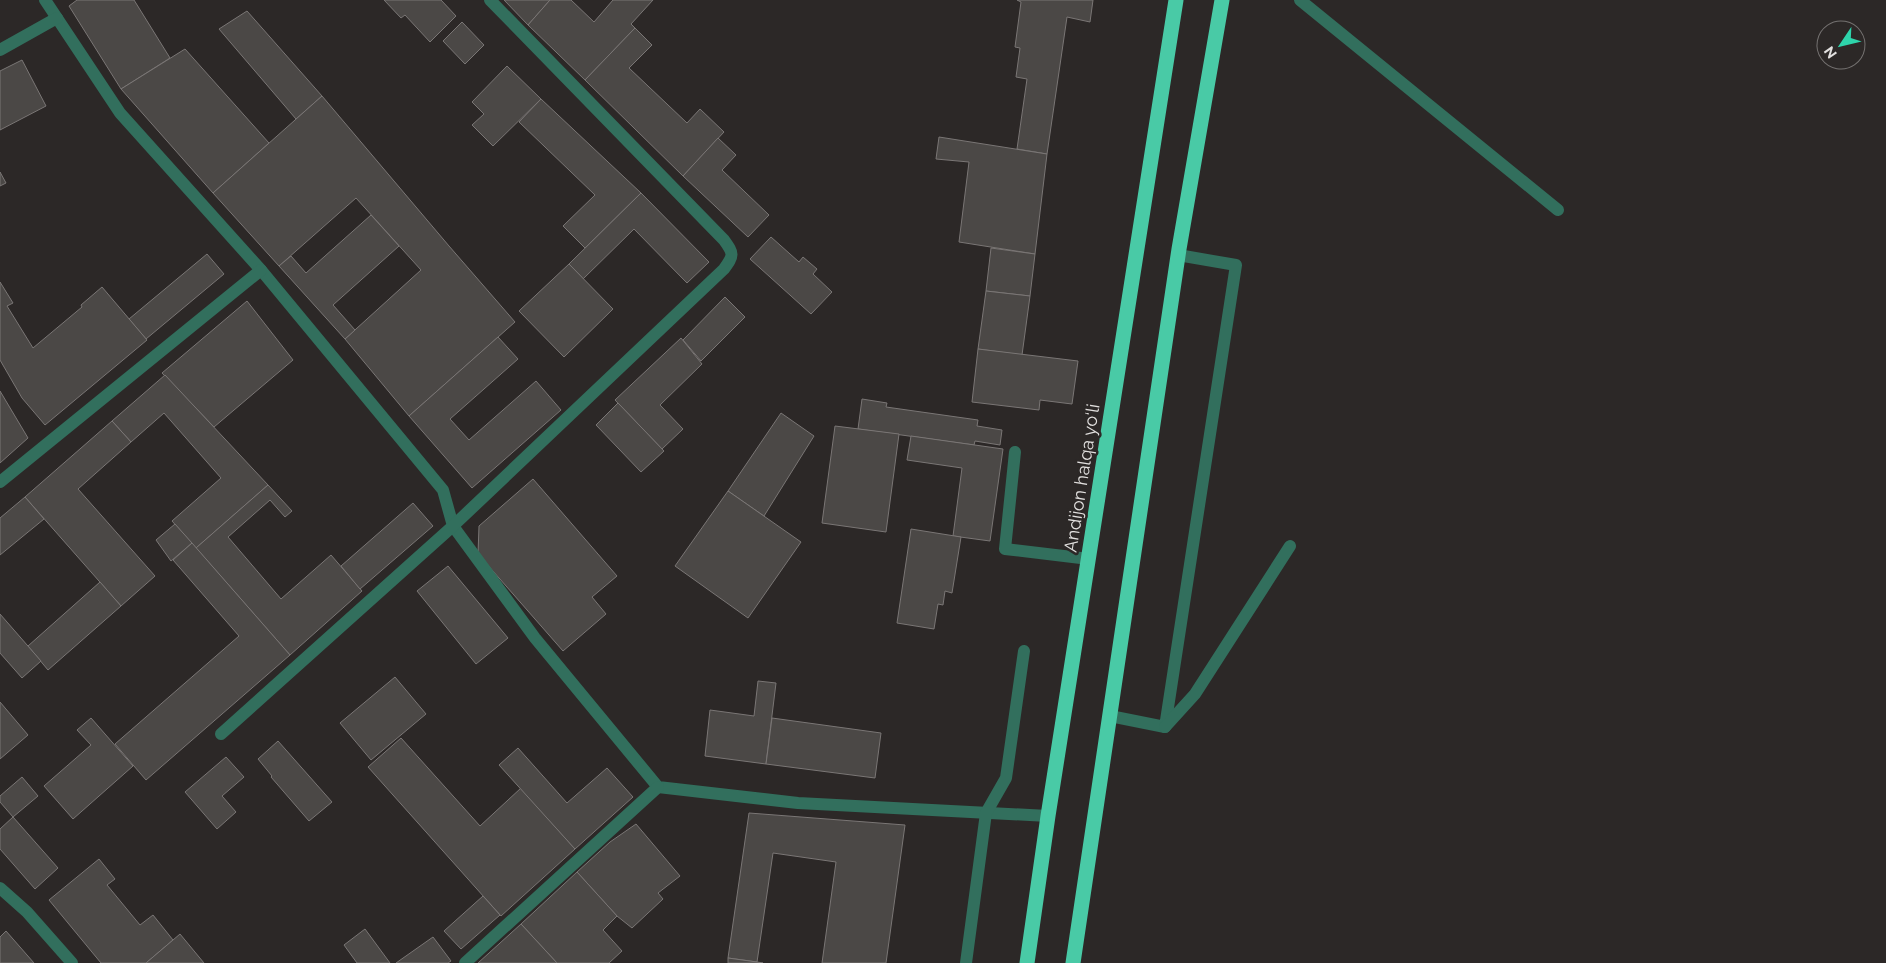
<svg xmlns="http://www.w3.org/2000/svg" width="1886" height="963" font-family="Raleway,sans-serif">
<rect width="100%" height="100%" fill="#2c2827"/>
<g fill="#4b4846" stroke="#7a7675">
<path d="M77 0H134L170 58 121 89 69 6Z"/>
<path d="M384 0H441L456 16 430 42 405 15 401 18Z"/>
<path d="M504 0H550L528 25Z"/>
<path d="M550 0H571L594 22 613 0H653L631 24 635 28 585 80 528 25Z"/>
<path d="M1017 0H1093L1090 22 1067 17 1047 154 1017 149 1027 79 1016 77 1020 48 1015 47 1021 2Z"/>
<path d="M247 11 322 96 296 119 219 29Z"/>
<path d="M462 22 484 45 465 64 443 41Z"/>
<path d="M635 28 652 45 629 68 687 123 700 109 724 132 683 176 585 80Z"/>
<path d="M185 49 269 143 213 193 121 89Z"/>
<path d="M22 60 46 106 0 130V71Z"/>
<path d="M507 66 541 99 493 146 472 125 484 114 472 102Z"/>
<path d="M322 96 449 246 515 322 409 416 345 339 421 270 356 198 279 266 213 193Z"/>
<path d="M541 99 641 193 585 248 563 226 595 195 519 122Z"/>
<path d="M939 137 1047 154 1035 254 959 242 969 162 936 159Z"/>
<path d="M718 138 736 155 722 170 769 215 748 237 683 176Z"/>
<path d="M0 172 6 183 0 186Z"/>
<path d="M641 193 709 262 687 283 634 229 583 279 569 264Z"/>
<path d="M371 215 399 246 333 305 355 330 345 339 279 266 291 256 306 273Z"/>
<path d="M771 237 799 262 803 257 817 269 813 274 832 292 811 314 750 259Z"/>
<path d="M991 248 1035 254 1030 296 986 291Z"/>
<path d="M207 254 224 274 146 339 129 319Z"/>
<path d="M569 264 613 309 564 357 519 311Z"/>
<path d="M0 282 13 303 7 306 33 348 82 307 81 305 102 287 147 340 45 425 22 398 0 360Z"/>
<path d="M986 291 1030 296 1022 355 978 349Z"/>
<path d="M725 297 745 317 701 361 683 340Z"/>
<path d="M247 301 293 360 214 427 162 373Z"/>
<path d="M498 337 518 359 450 419 469 440 536 381 561 410 472 488 409 416Z"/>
<path d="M681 338 702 364 660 405 683 429 662 449 615 400Z"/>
<path d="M978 349 1078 361 1072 404 1040 400 1039 410 972 402Z"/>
<path d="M165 375 268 485 196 548 172 521 221 478 164 413 131 442 112 421Z"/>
<path d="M0 391 28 438 0 463Z"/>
<path d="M862 399 887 403 886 407 978 420 977 426 1002 430 1000 445 975 441 974 445 858 429Z"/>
<path d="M618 403 664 451 641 472 596 425Z"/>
<path d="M781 413 814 436 764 516 728 491Z"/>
<path d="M112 421 131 442 78 489 155 576 121 606 25 497Z"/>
<path d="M835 426 899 434 886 532 822 523Z"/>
<path d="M911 436 1003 449 990 541 953 536 962 468 907 460Z"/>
<path d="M533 479 617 576 592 597 606 614 563 651 478 554 479 526Z"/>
<path d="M268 485 292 511 285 517 270 500 228 537 281 599 331 555 362 591 290 655 196 548Z"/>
<path d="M728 491 801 542 748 618 675 566Z"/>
<path d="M25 497 44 519 0 555V518Z"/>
<path d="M413 503 433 526 360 589 341 566Z"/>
<path d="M175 524 192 543 171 561 156 540Z"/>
<path d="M911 529 961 537 952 593 945 591 943 605 938 604 934 629 897 623Z"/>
<path d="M192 543 290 655 146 780 115 744 239 636 173 560Z"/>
<path d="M448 566 508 638 476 664 417 591Z"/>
<path d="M100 582 121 606 48 670 28 646Z"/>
<path d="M0 614 41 661 22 678 0 653Z"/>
<path d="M395 677 426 714 371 760 340 723Z"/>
<path d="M758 681 776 683 766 764 705 756 710 710 754 716Z"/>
<path d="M0 702 28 735 0 759Z"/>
<path d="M91 718 133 766 73 819 44 786 91 745 77 730Z"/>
<path d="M772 718 881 733 875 778 766 764Z"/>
<path d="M401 738 480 826 521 788 575 849 501 916 368 767Z"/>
<path d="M278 741 332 802 309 821 271 777 272 776 258 759Z"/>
<path d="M518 748 567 803 607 768 633 797 575 849 499 765Z"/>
<path d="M226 757 244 777 222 796 236 812 217 829 185 792Z"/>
<path d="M22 777 38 796 13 817 0 802V796Z"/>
<path d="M749 813 905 825 886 963H822L836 862 773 853 757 962 728 958Z"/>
<path d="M13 817 58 868 35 889 0 849V829Z"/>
<path d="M636 824 680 876 658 893 663 899 632 928 617 916 577 872 610 842Z"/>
<path d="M99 859 115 879 107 885 140 925 153 915 173 940 146 963H101L49 900Z"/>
<path d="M577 872 617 916 603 930 622 951 609 963H557L521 924Z"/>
<path d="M483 896 500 915 461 949 444 931Z"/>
<path d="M521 924 557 963H478Z"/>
<path d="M365 929 390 963H357L344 945Z"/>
<path d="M6 931 34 963H0V937Z"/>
<path d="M180 934 204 963H146L173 940Z"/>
<path d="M433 937 451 961 448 963H396Z"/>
<path d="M728 958 757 962 763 963H728Z"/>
</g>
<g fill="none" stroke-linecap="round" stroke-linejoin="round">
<g stroke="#326f5d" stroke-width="12">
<path d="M45 0 120 113 261 270 443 490 453 526 535 638 658 787 798 803 1048 816"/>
<path d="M1300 0 1558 210"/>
<path d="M0 50 57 18"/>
<path d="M1015 452 1005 549 1089 559"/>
<path d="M0 482 261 270"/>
<path d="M1110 716 1165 727 1236 265 1178 255"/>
<path d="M1165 727 1195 694 1290 546"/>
<path d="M221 734 453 526 724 269C734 255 734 254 724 240L490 0"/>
<path d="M0 888 27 912 72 963"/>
<path d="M465 963 658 787"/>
<path d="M966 963 986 813 1006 778 1024 651"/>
</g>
<g stroke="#49caa6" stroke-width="15">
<path d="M1027 963 1048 816 1176 0"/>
<path d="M1073 963 1179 249 1222 0"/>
</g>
</g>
<g text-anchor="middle" stroke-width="5" stroke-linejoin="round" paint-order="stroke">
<g font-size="18" fill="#e2e0df" stroke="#2c2827">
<text transform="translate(1082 478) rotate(-81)" y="6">Andijon halqa yo‘li</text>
</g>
</g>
<g transform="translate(1841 45) rotate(235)"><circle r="24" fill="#2c2827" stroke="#757271"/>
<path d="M0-4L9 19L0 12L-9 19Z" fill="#2ed4ab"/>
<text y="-8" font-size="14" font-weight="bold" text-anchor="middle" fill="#e2e0df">N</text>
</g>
</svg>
